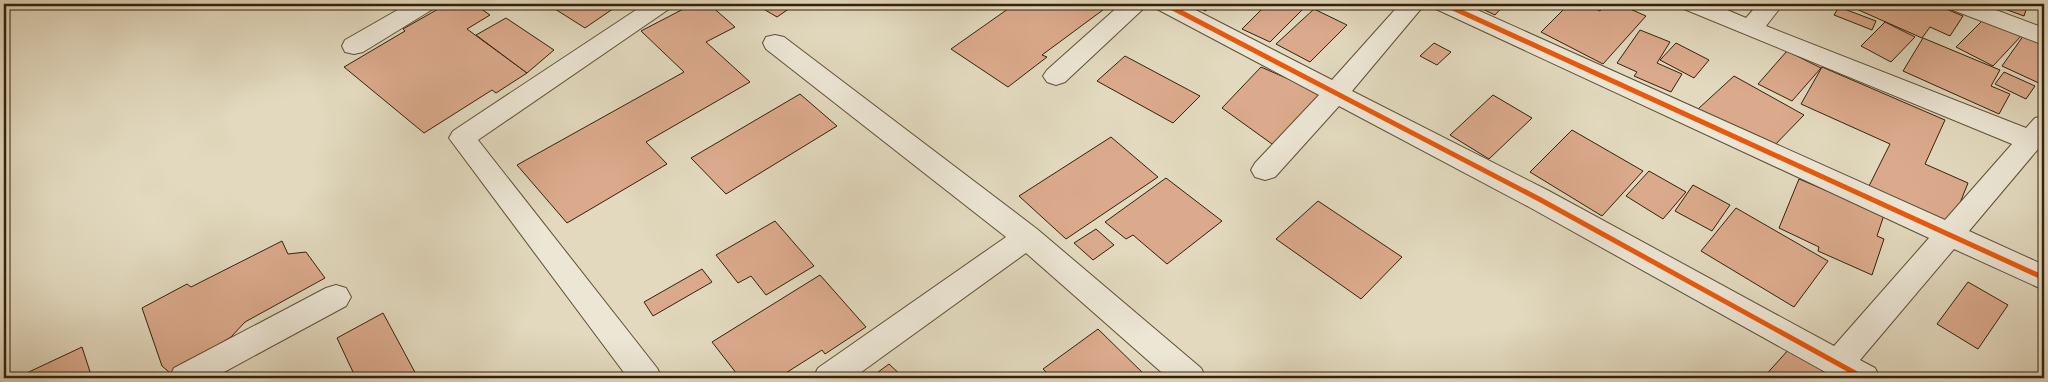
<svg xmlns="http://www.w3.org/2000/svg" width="2048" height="382" font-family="Cardo,serif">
<rect width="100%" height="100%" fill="#e2d9be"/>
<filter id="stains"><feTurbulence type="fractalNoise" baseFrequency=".004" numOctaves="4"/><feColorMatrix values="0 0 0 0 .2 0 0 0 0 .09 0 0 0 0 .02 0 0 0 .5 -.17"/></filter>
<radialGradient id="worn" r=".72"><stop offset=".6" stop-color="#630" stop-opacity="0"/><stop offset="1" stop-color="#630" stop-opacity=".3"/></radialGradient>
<g fill="#dbaa8c" stroke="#352109">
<path d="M447 4H474L490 15 467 29 527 73 496 93 492 90 424 133 344 67 405 31 403 29Z"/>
<path d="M547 4H620L585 28Z"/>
<path d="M693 4H709L735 27 706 42 750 82 646 142 667 164 567 223 517 165 684 72 641 31Z"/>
<path d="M755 4H796L777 17Z"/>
<path d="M1015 4H1111L1042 55 1047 57 1008 87 951 49Z"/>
<path d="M1193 4H1216L1205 11Z"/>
<path d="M1267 4H1305L1307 5 1270 42 1242 29Z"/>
<path d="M1472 4H1505L1495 15Z"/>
<path d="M1569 4H1585L1600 11 1607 4H1619L1646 16 1603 64 1541 32Z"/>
<path d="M1845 4H1934L1963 16 1950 36 1930 27 1922 38Z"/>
<path d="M1991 4H2028L2024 16Z"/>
<path d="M1839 7 1876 21 1872 30 1834 15Z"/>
<path d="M1314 9 1347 25 1310 62 1276 44Z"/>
<path d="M1986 17 2022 35 1993 66 1956 47Z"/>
<path d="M506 18 554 50 527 73 476 35Z"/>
<path d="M1885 22 1915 37 1891 62 1861 46Z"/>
<path d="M1640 30 1670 42 1657 63 1682 74 1671 92 1634 76 1637 72 1617 63Z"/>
<path d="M2026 32 2044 40 2043 85 2002 66Z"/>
<path d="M1923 38 2000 70 1991 86 2010 94 1999 114 1903 71Z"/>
<path d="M1434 43 1451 52 1437 65 1420 56Z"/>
<path d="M1676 43 1709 60 1694 78 1660 60Z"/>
<path d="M1787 51 1821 68 1792 101 1758 84Z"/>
<path d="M1125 56 1200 96 1173 123 1097 81Z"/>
<path d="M1261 67 1325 95 1272 144 1222 108Z"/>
<path d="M1822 67 1945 120 1925 164 1968 183 1948 233 1865 194 1890 144 1801 104Z"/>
<path d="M2004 72 2035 86 2026 99 1995 84Z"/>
<path d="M1734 76 1804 115 1769 151 1698 109Z"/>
<path d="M800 94 837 126 726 194 691 158Z"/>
<path d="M1493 95 1532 118 1489 159 1450 135Z"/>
<path d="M1572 130 1643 171 1602 216 1530 172Z"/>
<path d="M1111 137 1158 177 1066 239 1019 196Z"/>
<path d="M1649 171 1686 192 1663 219 1626 196Z"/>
<path d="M1166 178 1222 221 1167 264 1133 235 1126 239 1105 222Z"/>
<path d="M1799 179 1884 215 1877 236 1884 239 1872 275 1818 251 1819 247 1779 228Z"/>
<path d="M1693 185 1730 205 1712 231 1675 211Z"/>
<path d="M1318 201 1402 257 1361 299 1276 239Z"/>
<path d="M1736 208 1828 261 1794 307 1701 251Z"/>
<path d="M775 221 814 266 766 295 751 276 738 283 716 255Z"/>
<path d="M1096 229 1114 245 1093 260 1074 243Z"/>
<path d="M282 241 288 254 306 252 325 278 245 322 231 337 170 373 162 366 142 308 187 284 191 287Z"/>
<path d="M702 269 712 282 653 316 644 302Z"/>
<path d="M820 275 866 327 825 354 822 350 778 378H740L712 342Z"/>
<path d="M1968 282 2008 305 1978 349 1937 324Z"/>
<path d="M383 313 418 378H342L353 372 337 338Z"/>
<path d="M1098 329 1148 378H1052L1043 369Z"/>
<path d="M82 347 92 378H16Z"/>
<path d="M1790 348 1836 378H1763Z"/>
<path d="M889 364 904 378H870Z"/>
</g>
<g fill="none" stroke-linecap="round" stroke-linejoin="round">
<g stroke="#604f36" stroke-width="2">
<g id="street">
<path d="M408 4H437L433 9 363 52 354 54 345 52 342 46 345 40Z"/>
<path d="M645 4H673L669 9 478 140 657 368 662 378H628L449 138 453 131Z"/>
<path d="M1121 4H1147L1143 9 1065 82 1056 85 1047 82 1043 76 1047 70Z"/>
<path d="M1153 4H1184L1332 80 1400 4H1425L1352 91 1549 191 1834 346 1929 238 1436 9 1432 4H1464L1945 220 2012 144 1684 9 1680 4H1713L1746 18 1758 4H1783L1766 26 2026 128 2035 118 2044 116V142L1969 231 2044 265V290L1954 249 1860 360 1875 368 1880 378H1836L1529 207 1339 106 1275 177 1265 180 1255 177 1251 170 1255 163 1319 95 1157 9Z"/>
<path d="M1946 4H1980L2044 28V45L1950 9Z"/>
<path d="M775 35 784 37 1037 229 1201 368 1206 378H1168L1026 253 853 378H813L818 368 1006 237 766 49 763 43 766 37Z"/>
<path d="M336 285 346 288 351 297 346 306 213 378H169L174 368 326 288Z"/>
</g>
</g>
<use href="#street" fill="#ece6d5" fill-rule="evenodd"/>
<g stroke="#ece6d5" stroke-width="8">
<g id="cycleway">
<path d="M1165 4 1539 199 1864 378"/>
<path d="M1444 4 2044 278"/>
</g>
</g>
<use href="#cycleway" stroke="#e8590c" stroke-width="5"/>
</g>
<rect width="2048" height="382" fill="none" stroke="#e2d9be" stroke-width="20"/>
<rect x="5" y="5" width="2038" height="372" fill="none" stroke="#352109" stroke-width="2.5"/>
<rect x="10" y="10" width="2028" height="362" fill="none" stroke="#352109"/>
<rect width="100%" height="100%" filter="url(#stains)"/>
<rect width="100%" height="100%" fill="url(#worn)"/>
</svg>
